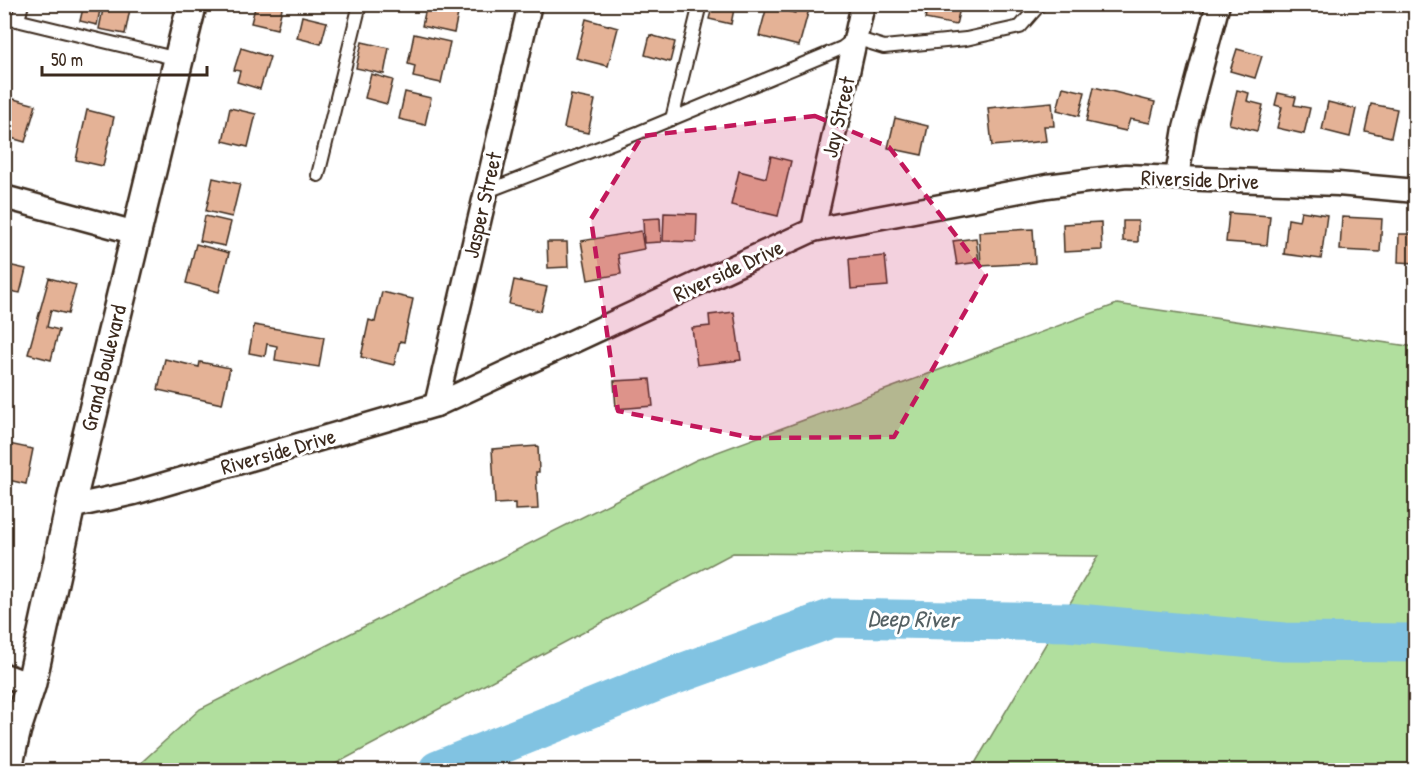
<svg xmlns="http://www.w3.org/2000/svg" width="1420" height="775" font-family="'Patrick Hand',sans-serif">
<rect width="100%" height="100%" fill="#fff"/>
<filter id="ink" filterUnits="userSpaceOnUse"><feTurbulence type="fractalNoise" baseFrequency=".0167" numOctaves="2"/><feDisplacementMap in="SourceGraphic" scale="12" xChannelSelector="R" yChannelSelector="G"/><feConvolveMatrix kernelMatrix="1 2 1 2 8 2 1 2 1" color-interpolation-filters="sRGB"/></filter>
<g filter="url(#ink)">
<path fill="#b1df9e" stroke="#76845e" stroke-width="1.5" d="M1117 304 1415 347V770H971L1098 556 733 553 324 770H133L200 709 696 460Z"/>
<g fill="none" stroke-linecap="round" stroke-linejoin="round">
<path stroke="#81c3e2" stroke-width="39" d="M438 770 659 681 833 618 1067 622 1284 642 1416 643"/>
</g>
<g fill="#e4b296" stroke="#3b2a1e" stroke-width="1.5">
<path d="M84 4 101 5 97 25 80 21Z"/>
<path d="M104 4H131L125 34 99 29Z"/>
<path d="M256 4H283L277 29 251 23Z"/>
<path d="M427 4H460L454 33 422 26Z"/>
<path d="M713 4H735L731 24 709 19Z"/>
<path d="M928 4H961L956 25 925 19Z"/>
<path d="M767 6 795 13 797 6 809 9 799 46 759 36Z"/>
<path d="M302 16 327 22 321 44 297 38Z"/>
<path d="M586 19 618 28 608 66 576 58Z"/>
<path d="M414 34 450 42 441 83 413 77 415 66 408 64Z"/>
<path d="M650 35 675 42 670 62 645 55Z"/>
<path d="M362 42 389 48 384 74 356 68Z"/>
<path d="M241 48 270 57 260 89 237 82 240 71 234 70Z"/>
<path d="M1237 49 1262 56 1255 78 1230 71Z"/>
<path d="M371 74 393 80 387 104 365 98Z"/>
<path d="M1063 87 1085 92 1079 116 1057 110Z"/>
<path d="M1094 87 1155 102 1150 123 1130 119 1126 131 1086 122Z"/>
<path d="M1237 90 1249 93 1247 101 1263 105 1257 131 1229 124Z"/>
<path d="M405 92 431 98 425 125 399 119Z"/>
<path d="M1278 93 1296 97 1294 105 1310 108 1304 134 1277 128 1282 107 1275 105Z"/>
<path d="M571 95 595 100 588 133 564 128Z"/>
<path d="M10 98 36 105 25 142 4 136V118Z"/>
<path d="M1052 102 1054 126H1044L1046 141 992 146 988 108Z"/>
<path d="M1328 102 1356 109 1350 137 1322 130Z"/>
<path d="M1371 104 1397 109 1391 137 1365 131Z"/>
<path d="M230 108 256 114 248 147 223 141Z"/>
<path d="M87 110 114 117 103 166 76 160Z"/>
<path d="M895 118 928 126 922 155 888 148Z"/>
<path d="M1412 119 1416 120V138L1408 136Z"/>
<path d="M771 156 791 161 778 216 731 205 739 171 766 178Z"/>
<path d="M213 178 240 184 232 217 206 211Z"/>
<path d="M1301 211 1327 215 1321 259 1284 254 1288 219 1299 221Z"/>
<path d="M664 213 697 214 696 242 663 241Z"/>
<path d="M1229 213 1270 216 1267 245 1226 242Z"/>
<path d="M205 216 231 222 225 246 200 241Z"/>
<path d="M1342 217 1382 219 1380 252 1340 250Z"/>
<path d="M660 218 661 242 644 243 643 219Z"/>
<path d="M1123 221H1138V242L1123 241Z"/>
<path d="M1101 222 1102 250 1064 252 1063 224Z"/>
<path d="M1033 229 1035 263 981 266 979 232Z"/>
<path d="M641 231 644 249 618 254 621 274 588 280 581 241Z"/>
<path d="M1399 234H1416V263L1398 262Z"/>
<path d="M976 238 979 262 957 265 953 241Z"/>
<path d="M547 242H567L568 267 548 268Z"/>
<path d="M196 244 229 253 219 292 186 283Z"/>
<path d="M885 256 888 286 851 289 849 259Z"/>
<path d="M4 264 26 269 20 293 4 290Z"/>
<path d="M49 278 76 285 68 314 51 310 47 327 59 330 51 360 28 354Z"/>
<path d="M514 280 547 287 541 311 509 304Z"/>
<path d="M382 292 413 299 404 342 400 341 394 365 361 357 369 320 375 322Z"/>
<path d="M734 312 741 360 697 365 692 328 710 326 709 315Z"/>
<path d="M254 325 324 337 319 367 275 360 277 346 267 344 265 356 249 353Z"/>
<path d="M165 359 199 367 200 362 230 368 222 404 158 390Z"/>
<path d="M650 379 653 406 616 409 614 381Z"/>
<path d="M4 443 33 449 26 484 4 479Z"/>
<path d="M538 446 539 472H536L538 509 515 510V503L495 504 492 449Z"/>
</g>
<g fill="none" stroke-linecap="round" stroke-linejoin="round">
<g stroke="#3b2a1e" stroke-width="16">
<g id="service">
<path d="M4 17 178 59"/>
<path d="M18 20 22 4"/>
<path d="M672 119 700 4"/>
<path d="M318 175 360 4"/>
<path d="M485 192 640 132 842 48 855 38 884 47 966 39 1020 27 1040 4"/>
</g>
</g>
<g stroke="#3b2a1e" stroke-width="27">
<g id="minor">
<path d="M1177 177 1185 128 1218 4"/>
<path d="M4 197 136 233"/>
<path d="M813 230 863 4"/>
<path d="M436 405 530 4"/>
<path d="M70 507 134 493 436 405 813 230 1047 186 1126 176 1338 184 1416 191"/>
<path d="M4 675 31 685"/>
</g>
</g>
<g stroke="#3b2a1e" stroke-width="33">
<path id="tertiary" d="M7 770 16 731 31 685 70 507 192 4"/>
</g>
<use href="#service" stroke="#fff" stroke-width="12"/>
<use href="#minor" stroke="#fff" stroke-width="22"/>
<use href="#tertiary" stroke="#fff" stroke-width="28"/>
</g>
</g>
<path fill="#c2185b" fill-opacity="0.2" stroke="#c2185b" stroke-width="4.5" stroke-dasharray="12 8" stroke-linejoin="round" d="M815 116 889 147 986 275 894 437 753 438 618 411 591 219 642 136Z"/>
<g text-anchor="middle" stroke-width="6" stroke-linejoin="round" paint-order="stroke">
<g font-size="22" fill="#3b2a1e" stroke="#fff">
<text transform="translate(838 117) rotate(-77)" y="8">Jay Street</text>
<text transform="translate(1200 179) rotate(2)" y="8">Riverside Drive</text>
<text transform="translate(482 205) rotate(-77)" y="8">Jasper Street</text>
<text transform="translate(728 270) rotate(-25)" y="8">Riverside Drive</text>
<text transform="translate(103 368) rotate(-76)" y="8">Grand Boulevard</text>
<text transform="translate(278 451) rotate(-16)" y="8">Riverside Drive</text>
</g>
<g font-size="24" font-style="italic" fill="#546063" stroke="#fff">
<text transform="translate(913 619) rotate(1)" y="8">Deep River</text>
</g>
</g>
<rect width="1420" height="775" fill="none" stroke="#fff" stroke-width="24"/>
<rect x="12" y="12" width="1396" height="751" fill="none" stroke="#3b2a1e" stroke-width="2" filter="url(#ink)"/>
<path d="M42 66v9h165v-9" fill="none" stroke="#3b2a1e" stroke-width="3"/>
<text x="51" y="66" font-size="18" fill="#3b2a1e" stroke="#ffffff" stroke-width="4.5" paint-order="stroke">50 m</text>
</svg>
